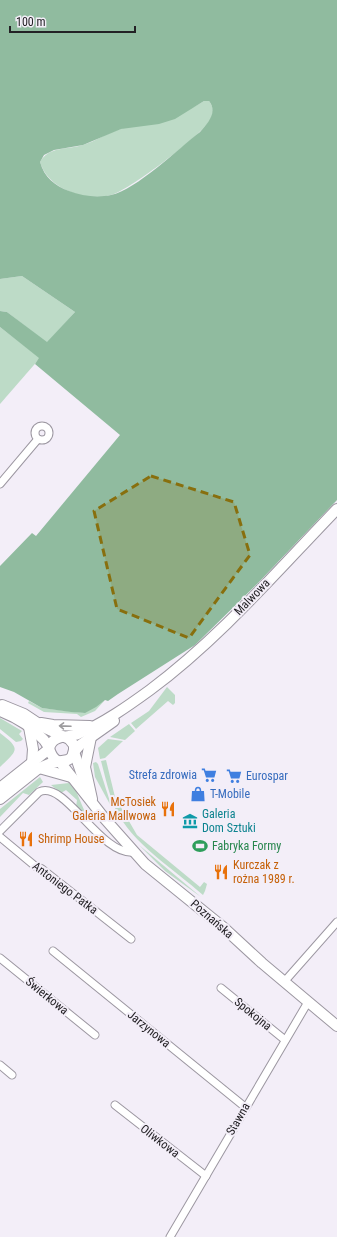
<svg xmlns="http://www.w3.org/2000/svg" width="337" height="1237" font-family="'Roboto Condensed',sans-serif">
<rect width="100%" height="100%" fill="#f3eef8"/>
<g fill="#bddbc7">
<path d="M204 101H209C215 108 214 116 208 123 196 139 133 187 114 194 88 203 48 190 40 162 49 146 67 150 83 145 96 141 107 133 120 129 147 120 180 117 204 101Z"/>
<path d="M22 276 75 312 47 343 7 312 0 311V279Z"/>
<path d="M0 327 40 358 0 404Z"/>
<path d="M167 687 175 695V703L173 705 168 701 136 729 131 723 149 711Z"/>
<path d="M105 700 95 711 81 717 77 714 44 712 28 703 29 701 42 708 83 713Z"/>
<path d="M0 718 22 731 19 734 23 739 21 741 16 742 0 729Z"/>
<path d="M129 724 135 731 125 740 110 737Z"/>
<path d="M0 733C21 749 18 750 0 767Z"/>
<path d="M108 739 123 741 105 758 100 759 98 748Z"/>
<path d="M106 760 115 797 137 835 200 887 204 882 207 884 205 891 203 895C174 869 132 844 115 808 109 794 105 776 101 761Z"/>
<path d="M96 762 98 764 112 808 95 777 93 763Z"/>
<path d="M40 777 43 782 29 795 23 793 0 817V809Z"/>
<path d="M69 783 76 791 87 817 76 807 77 800 66 790 61 793 51 785Z"/>
<path d="M139 845 201 897 165 871Z"/>
</g>
<path fill="#90bb9f" fill-rule="evenodd" d="M0 0H337V500L258 583 195 645 118 694 108 701 105 700 96 707 85 713 71 712 42 708 14 692 0 687V566L32 533 36 536 120 435 35 364 39 358 0 327V311L7 312 47 342 75 312 22 276 0 279ZM204 101H209C218 112 208 123 200 132 179 148 136 190 111 195 97 198 82 196 69 191 55 186 44 177 40 162L44 155 54 150 83 145 121 129 159 124 175 119Z"/>
<g fill="none" stroke-linecap="round" stroke-linejoin="round">
<g stroke="#9c97a1" stroke-width="9">
<g id="street">
<circle cx="42" cy="433" r="7"/>
<path d="M0 484 38 439"/>
<path d="M0 831 39 792C65 779 100 856 134 852"/>
<path d="M0 837 35 866 42 869 131 939"/>
<path d="M53 951 245 1107"/>
<path d="M0 958 95 1035"/>
<path d="M284 982 337 922"/>
<path d="M221 988 285 1040"/>
<path d="M0 1065 12 1075"/>
<path d="M115 1105 206 1176"/>
<path d="M170 1237 308 1002"/>
</g>
</g>
<g stroke="#9c97a1" stroke-width="12">
<g id="secondary">
<path d="M0 711C16 717 32 727 44 740 51 748 49 758 60 762L105 819 145 864 224 928 262 963 337 1026"/>
<path d="M41 723 53 725 90 726"/>
<path d="M29 727 33 749 32 763"/>
<path d="M91 737 85 767 92 799"/>
<path d="M49 749C52 734 67 738 78 734 104 723 128 706 150 690 220 638 277 571 337 509"/>
<path d="M74 752 80 745 114 721"/>
<path d="M74 752 84 781"/>
<path d="M39 768 71 777"/>
<path d="M0 788 49 749"/>
<path d="M0 799 39 768 51 763 68 760 72 757 74 750V745L69 739 45 728 24 714 2 705"/>
</g>
</g>
<use href="#street" stroke="#fff" stroke-width="7"/>
<use href="#secondary" stroke="#fff" stroke-width="10"/>
</g>
<defs><path id="oneway-shaft" d="M-6 0H5M1.5-3L5.5 0L1.5 3" fill="none" stroke-width="1.6" stroke-linecap="round" stroke-linejoin="round"/></defs>
<use stroke="#9c9b9d" href="#oneway-shaft" transform="translate(65 726) rotate(-178)"/>
<path fill="#886f0e" fill-opacity="0.2" stroke="#886f0e" stroke-width="3" stroke-dasharray="8 5" stroke-linejoin="round" d="M151 476 234 502 250 555 189 638 117 609 94 511Z"/>
<defs>
<g id="supermarket-bare" transform="scale(1.2)"><path d="M-6-5.5h2.5l.6 2H6L4.5 2H-2.5L-4.4-4H-6ZM-1.5 3.2a1.3 1.3 0 1 0 .1 0ZM3 3.2a1.3 1.3 0 1 0 .1 0Z" fill="#3f7fe0" stroke="#f3eef8" stroke-width="2.5" paint-order="stroke"/></g>
<g id="shop-bare" transform="scale(1.2)"><path d="M-5-2.5h2.3a2.7 3.5 0 0 1 5.4 0H5L5.5 6h-11ZM-1.5-2.5h3a1.5 2.3 0 0 0-3 0Z" fill="#3f7fe0" stroke="#f3eef8" stroke-width="2.5" paint-order="stroke"/></g>
<g id="restaurant-bare" transform="scale(1.2)"><path d="M-5-6h1v4h1v-4h1v4h1v-4h1v5L-1.5 .5V6h-2V.5L-5-1ZM5-6V6H3V1.5H1.5Q1.5-4 5-6Z" fill="#e8710a" stroke="#f3eef8" stroke-width="2.5" paint-order="stroke"/></g>
<g id="museum-bare" transform="scale(1.2)"><path d="M0-6L6-3V-2H-6V-3ZM-5-1h2V3h-2ZM-1-1h2V3h-2ZM3-1h2V3H3ZM-6 4H6V6H-6Z" fill="#0f9aa8" stroke="#f3eef8" stroke-width="2.5" paint-order="stroke"/></g>
<g id="stadium-bare" transform="scale(1.2)"><path d="M0-5a6.5 5 0 1 0 0 10a6.5 5 0 1 0 0-10ZM-3.5-1.8h7v3.6h-7Z" fill="#2e9e5b" stroke="#f3eef8" stroke-width="2.5" paint-order="stroke"/></g>
</defs>
<g fill-rule="evenodd">
<use href="#supermarket-bare" x="209" y="775"/>
<use href="#supermarket-bare" x="234" y="776"/>
<use href="#shop-bare" x="198" y="794"/>
<use href="#restaurant-bare" x="168" y="809"/>
<use href="#museum-bare" x="190" y="821"/>
<use href="#restaurant-bare" x="26" y="839"/>
<use href="#stadium-bare" x="200" y="846"/>
<use href="#restaurant-bare" x="221" y="872"/>
</g>
<g text-anchor="middle" stroke-width="4" stroke-linejoin="round" paint-order="stroke">
<g font-size="12" fill="#232125" stroke="#f3eef8">
<text transform="translate(252 597) rotate(-46)" y="4">Malwowa</text>
<text transform="translate(65 888) rotate(37)" y="4">Antoniego Patka</text>
<text transform="translate(212 919) rotate(41)" y="4">Poznańska</text>
<text transform="translate(47 996) rotate(39)" y="4">Świerkowa</text>
<text transform="translate(253 1014) rotate(39)" y="4">Spokojna</text>
<text transform="translate(149 1029) rotate(39)" y="4">Jarzynowa</text>
<text transform="translate(238 1119) rotate(-60)" y="4">Stawna</text>
<text transform="translate(160 1141) rotate(38)" y="4">Oliwkowa</text>
</g>
<g font-size="12" fill="#366cbe" stroke="#f3eef8" text-anchor="start">
<text x="197" y="779" text-anchor="end">Strefa zdrowia</text>
<text x="246" y="780">Eurospar</text>
<text x="210" y="798">T-Mobile</text>
</g>
<g font-size="12" fill="#c56008" stroke="#f3eef8" text-anchor="start">
<text x="156" y="806" text-anchor="end">McTosiek<tspan x="156" dy="14">Galeria Mallwowa</tspan></text>
<text x="38" y="843">Shrimp House</text>
<text x="233" y="869">Kurczak z<tspan x="233" dy="14">rożna 1989 r.</tspan></text>
</g>
<g font-size="12" fill="#0d838f" stroke="#f3eef8" text-anchor="start">
<text x="202" y="818">Galeria<tspan x="202" dy="14">Dom Sztuki</tspan></text>
</g>
<g font-size="12" fill="#27864d" stroke="#f3eef8" text-anchor="start">
<text x="212" y="850">Fabryka Formy</text>
</g>
</g>
<path d="M10 26v6h125v-6" fill="none" stroke="#232125" stroke-width="2"/>
<text x="16" y="26" font-size="12" fill="#232125" stroke="#f3eef8" stroke-width="3" paint-order="stroke">100 m</text>
</svg>
